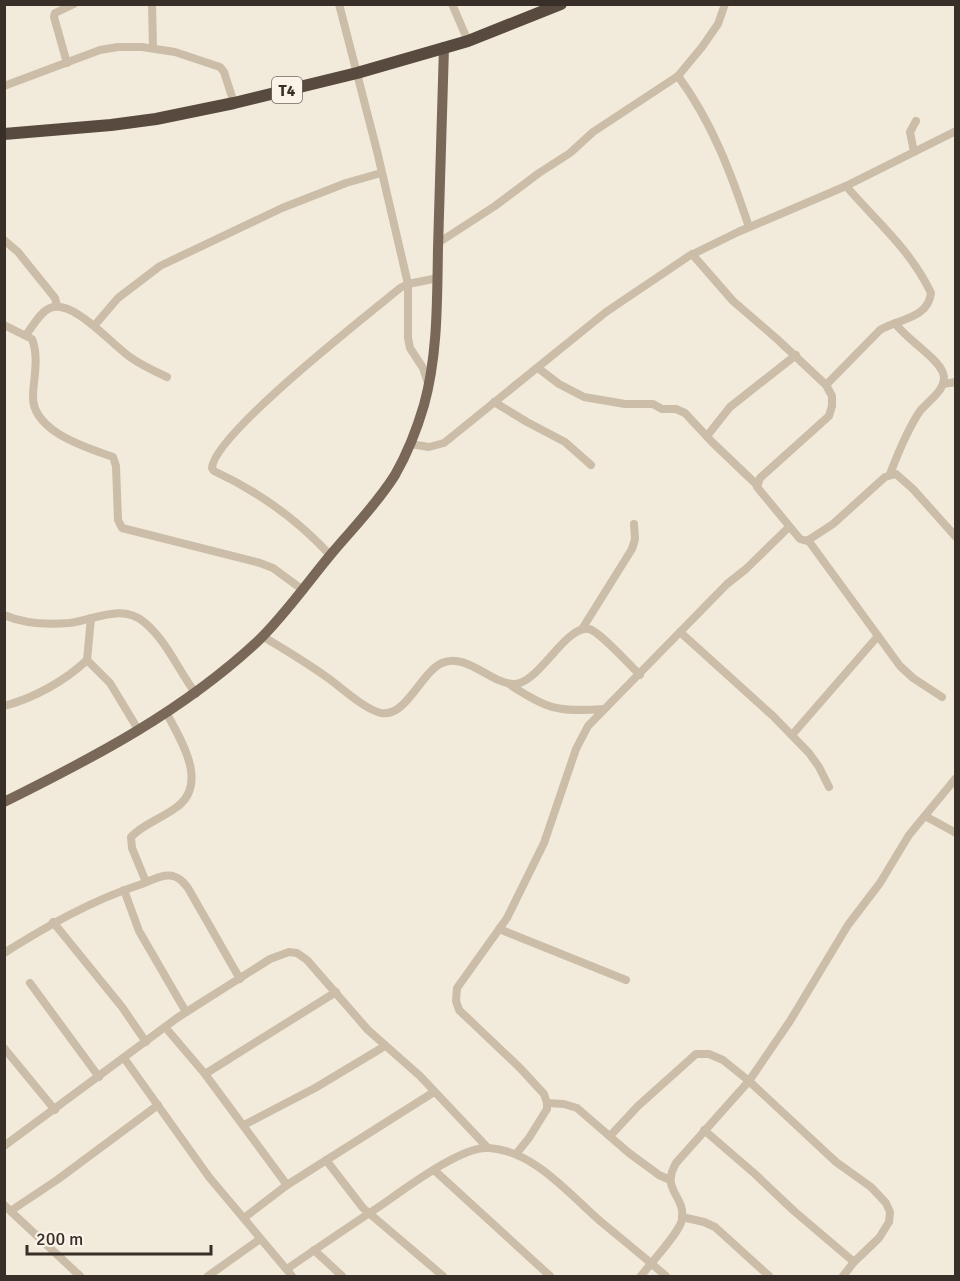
<svg xmlns="http://www.w3.org/2000/svg" width="960" height="1281" font-family="Signika,sans-serif">
<rect width="100%" height="100%" fill="#f2ebdb"/>
<g fill="none" stroke-linecap="round" stroke-linejoin="round">
<g stroke="#cbbda7" stroke-width="8">
<path d="M152 4 153 48"/>
<path d="M339 4 377 151 408 284V338L410 348 423 368 428 383"/>
<path d="M452 4 468 41"/>
<path d="M67 63 54 17 55 13 74 4"/>
<path d="M678 76C712 122 731 173 749 227"/>
<path d="M4 86 100 50 118 47H142L175 52 220 67 224 72 234 103"/>
<path d="M914 152 910 132 916 121"/>
<path d="M4 240 18 252 55 298 57 306"/>
<path d="M438 243 495 206 539 173 570 153 593 132 678 76 702 47 718 24 725 4"/>
<path d="M692 254 733 301 777 339 826 385 832 396V406L829 416 760 478 757 487 800 539 807 541 810 539 833 524 885 477 896 474 913 489 956 537"/>
<path d="M4 325 32 339C39 357 34 376 33 395 31 431 85 447 113 457L116 466 118 520 122 528 260 563 273 568 303 590"/>
<path d="M94 326 118 298 160 266 282 208 346 183 381 173"/>
<path d="M26 335C33 326 40 312 50 308 74 299 111 344 130 357 141 365 154 371 167 377"/>
<path d="M538 368 559 384 584 397 625 404H653L662 409H676L685 413 712 442 757 485"/>
<path d="M943 384 956 382"/>
<path d="M826 385 880 330C898 319 928 319 931 293 910 249 877 222 846 186"/>
<path d="M494 402 527 422 565 442 591 465"/>
<path d="M707 436 730 407 796 355"/>
<path d="M410 444 429 447 444 443 606 312 689 256 738 232 846 186 956 131"/>
<path d="M890 474C898 453 907 430 920 411 928 401 949 388 943 373 938 358 906 339 895 323"/>
<path d="M808 540 900 666 913 678 942 697"/>
<path d="M330 555C297 519 259 492 214 471L212 468C214 434 368 315 400 288L408 284 438 278"/>
<path d="M4 615C25 624 47 625 69 623 94 620 122 603 144 622 167 641 178 670 196 694"/>
<path d="M582 629 632 549 635 539 634 524"/>
<path d="M680 632 773 716 809 753 819 767 829 787"/>
<path d="M262 636C284 649 307 663 328 678 342 688 364 709 381 713 406 718 421 672 442 663 466 652 491 684 514 684 539 684 565 625 589 629 599 631 631 666 640 675"/>
<path d="M87 660 110 683 139 731"/>
<path d="M509 684C548 710 558 712 604 709"/>
<path d="M4 706C34 698 65 681 87 660L91 618"/>
<path d="M792 735 878 636"/>
<path d="M925 816 956 833"/>
<path d="M146 882 132 848 131 837C142 825 160 819 174 809 210 786 182 742 167 714"/>
<path d="M124 890 139 931 186 1012"/>
<path d="M53 922 122 1007 146 1042"/>
<path d="M499 929 626 980"/>
<path d="M4 953C49 925 92 900 142 884 152 880 163 874 173 876 180 878 183 882 188 888L240 979"/>
<path d="M30 983 99 1077"/>
<path d="M165 1027 205 1074 287 1185"/>
<path d="M4 1048 55 1110"/>
<path d="M124 1058 209 1177 292 1276"/>
<path d="M205 1074 336 992"/>
<path d="M547 1103 564 1104 577 1108 629 1153 659 1175 670 1180"/>
<path d="M244 1125 315 1088 385 1046"/>
<path d="M704 1130 755 1174 794 1211 854 1262"/>
<path d="M610 1136 638 1106 696 1054H709L723 1060 749 1081 836 1162 871 1187 886 1203 890 1212 889 1222 879 1238 854 1262 843 1276"/>
<path d="M4 1146 177 1018 270 959 289 952 297 953 307 960 368 1030 420 1076 487 1147"/>
<path d="M516 1154 529 1138 547 1109V1103L544 1094 520 1068 459 1010 456 1001 457 988 507 918 544 843 576 749 588 726 727 584 746 569 789 527"/>
<path d="M326 1160 363 1208 443 1276"/>
<path d="M434 1170 550 1276"/>
<path d="M4 1205 80 1276"/>
<path d="M12 1210 57 1180 158 1105"/>
<path d="M682 1217 704 1222 715 1227 769 1276"/>
<path d="M244 1218 287 1185 434 1092"/>
<path d="M314 1250 342 1276"/>
<path d="M287 1269C317 1248 347 1228 377 1208 401 1192 460 1146 488 1148 533 1150 568 1193 600 1221 622 1239 645 1258 666 1276"/>
<path d="M208 1276 260 1239"/>
<path d="M641 1276C650 1264 679 1233 682 1220 686 1195 660 1191 676 1163L749 1081 790 1021 848 925 880 883 909 835 956 778"/>
</g>
<path stroke="#796858" stroke-width="10" d="M4 802C95 757 183 711 258 641 285 615 307 583 332 553 353 528 377 504 395 475 407 454 417 429 424 405 438 354 437 300 438 248 440 181 442 114 444 47"/>
<path stroke="#584a3e" stroke-width="12" d="M4 134 111 125 156 119 234 103 357 73 468 41 561 4"/>
</g>
<g text-anchor="middle" stroke-width="4.5" stroke-linejoin="round" paint-order="stroke">
<rect fill="#faf4e8" stroke="#726a62" stroke-width="1.5" x="272" y="77" width="30" height="26" rx="4.5"/>
<g font-size="16" font-weight="bold" fill="#372f28">
<text x="287" y="96">T4</text>
</g>
</g>
<rect width="960" height="1281" fill="none" stroke="#372f28" stroke-width="12"/>
<path d="M27 1245v9h184v-9" fill="none" stroke="#372f28" stroke-width="3"/>
<text x="36" y="1245" font-size="18" fill="#372f28" stroke="#faf4e8" stroke-width="4.5" paint-order="stroke">200 m</text>
</svg>
